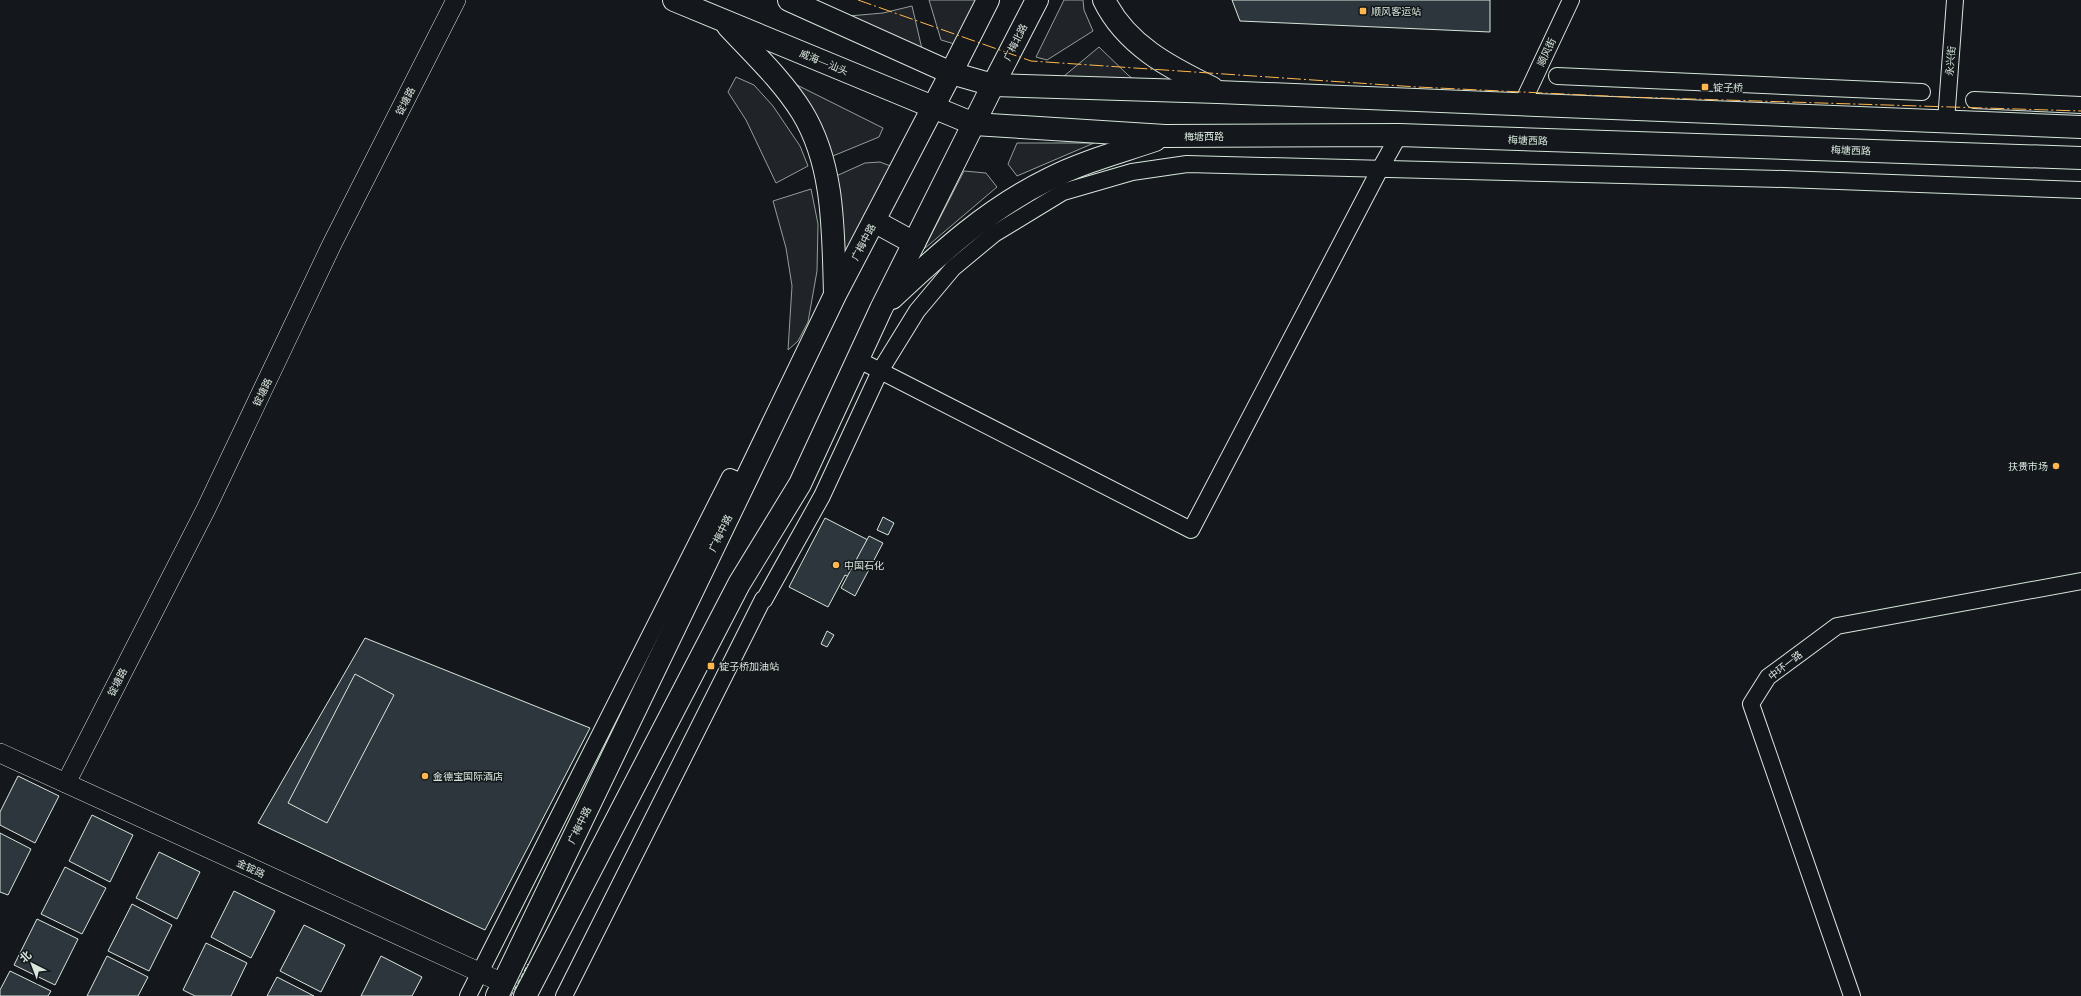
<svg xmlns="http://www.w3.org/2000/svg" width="2081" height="996" font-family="'Titillium Web','Noto Sans SC',sans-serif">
<rect width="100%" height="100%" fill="#14181c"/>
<g fill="#202428" stroke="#939e99">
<path d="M929 0H982L958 45 941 40Z"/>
<path d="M1064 0H1083L1084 10 1093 31 1047 60 1036 57Z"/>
<path d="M912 6 922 49 838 17 883 13Z"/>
<path d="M1099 47 1128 75 1146 89 1046 91Z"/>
<path d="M736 77 754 85 773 106 800 146 808 166 776 183 746 120 728 92Z"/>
<path d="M785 79 883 128 879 137 828 158Z"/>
<path d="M1017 143H1094L1017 176 1008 164Z"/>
<path d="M880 162 893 167 843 269C845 234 843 211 834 177L865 163Z"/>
<path d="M964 171 986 173 997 187 924 249Z"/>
<path d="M811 189 818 224 817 271 808 322 798 341 788 350 792 286 786 248 773 201Z"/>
</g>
<g fill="#2c363c" stroke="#d8e6dc">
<path d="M1232 0H1490V32L1240 21Z"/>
<path d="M883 517 894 523 888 535 877 530Z"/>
<path d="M825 518 870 541 851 578 845 575 828 607 789 587Z"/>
<path d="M869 536 883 543 855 596 841 588Z"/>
<path d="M827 631 834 635 827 647 821 644Z"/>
<path d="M365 638 590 728 485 930 258 823Z"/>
<path d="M355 674 394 695 327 823 288 803Z"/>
<path d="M18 776 59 796 35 843 0 825V812Z"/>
<path d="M92 815 133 835 110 882 69 861Z"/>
<path d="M0 833 31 849 8 895 0 892Z"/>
<path d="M159 852 200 872 177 919 136 898Z"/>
<path d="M65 867 106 888 82 934 41 914Z"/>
<path d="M234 891 275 911 251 958 211 937Z"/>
<path d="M132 904 172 925 149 971 108 951Z"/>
<path d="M37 919 78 939 55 985 14 965Z"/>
<path d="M304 925 345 945 321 992 280 971Z"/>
<path d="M206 943 247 963 231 996H195L183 990Z"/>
<path d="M107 956 148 977 138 996H87Z"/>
<path d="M381 956 422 977 412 996H361Z"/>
<path d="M10 971 51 991 48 996H0V990Z"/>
<path d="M277 977 314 996H267Z"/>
</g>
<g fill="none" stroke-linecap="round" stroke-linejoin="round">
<g stroke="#d8e6dc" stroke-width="18">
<g id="minor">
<path d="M1557 76 1922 92"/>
<path d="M1974 100 2081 105"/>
<path d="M1522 104 1571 0"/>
<path d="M1946 121 1955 0"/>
<path d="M857 359 1191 530 1380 169 1399 135"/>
<path d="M468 996 730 477 744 483"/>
<path d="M564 996 763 599 764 600 822 496 880 371 917 311 953 268 994 234 1063 192 1132 172 1187 164 1784 179 2081 190"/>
<path d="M1852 996 1751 704 1768 677 1837 626 2081 581"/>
</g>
</g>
<g stroke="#d8e6dc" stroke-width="20">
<g id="tertiary">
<path d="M0 753 503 983"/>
<path d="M66 783 206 509 332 244 456 0"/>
</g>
</g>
<g stroke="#d8e6dc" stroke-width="24">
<g id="primary">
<path d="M951 73 988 0"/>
<path d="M993 85 1037 0"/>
</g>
</g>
<g stroke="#d8e6dc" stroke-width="24">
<g id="trunk">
<path d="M674 0 974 124 1165 136 1399 135 2081 158"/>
<path d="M789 0 951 73 993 85 1218 92 2081 127"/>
<path d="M1104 0C1126 45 1169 67 1212 88"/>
<path d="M728 26C754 54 782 80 802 112 835 166 833 233 835 294"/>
<path d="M874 221 914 243"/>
<path d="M892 298C941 252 988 209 1049 179 1082 162 1120 152 1155 140"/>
<path d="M497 996 835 295 951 73"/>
<path d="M525 996 739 584 800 484 881 309 993 85"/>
</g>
</g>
<use href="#minor" stroke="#14181c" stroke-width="16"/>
<use href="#tertiary" stroke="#14181c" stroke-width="19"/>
<use href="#primary" stroke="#14181c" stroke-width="22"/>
<use href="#trunk" stroke="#14181c" stroke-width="22"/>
<path stroke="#d8e6dc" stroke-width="1" stroke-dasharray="5 2" stroke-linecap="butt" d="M511 996 528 964"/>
<path stroke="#ffb74d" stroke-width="1" stroke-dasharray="14 3 2 3" stroke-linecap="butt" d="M858 0 1031 61 1417 87 1627 97 2081 111"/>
</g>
<g fill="#ffb74d" stroke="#14181c" stroke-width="1.5">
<rect x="1359" y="7" width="8" height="8" rx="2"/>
<rect x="1701" y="83" width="8" height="8" rx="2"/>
<circle cx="2056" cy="466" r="4"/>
<circle cx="836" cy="565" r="4"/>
<rect x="707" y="662" width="8" height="8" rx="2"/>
<circle cx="425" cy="776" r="4"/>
</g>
<g text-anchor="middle" stroke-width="3" stroke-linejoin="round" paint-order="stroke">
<g font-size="10" fill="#d8e6dc" stroke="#14181c" text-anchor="start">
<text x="1371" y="15">顺风客运站</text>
<text x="1713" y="91">锭子桥</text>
<text x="2048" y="470" text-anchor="end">扶贵市场</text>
<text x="844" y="569">中国石化</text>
<text x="719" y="670">锭子桥加油站</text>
<text x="433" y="780">金德宝国际酒店</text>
</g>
<g font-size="10" fill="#d8e6dc" stroke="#14181c">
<text transform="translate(1015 42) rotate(-63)" y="4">广梅北路</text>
<text transform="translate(1546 52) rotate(-65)" y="4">顺风街</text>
<text transform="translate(1950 61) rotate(-85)" y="4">永兴街</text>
<text transform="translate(824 62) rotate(22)" y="4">威海—汕头</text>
<text transform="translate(405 101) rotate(-63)" y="4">锭塘路</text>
<text x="1204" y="140">梅塘西路</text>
<text transform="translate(1528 140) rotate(2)" y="4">梅塘西路</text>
<text transform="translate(1851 150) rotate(2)" y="4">梅塘西路</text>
<text transform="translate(863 242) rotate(-62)" y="4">广梅中路</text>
<text transform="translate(262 392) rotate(-64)" y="4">锭塘路</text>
<text transform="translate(720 533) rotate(-64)" y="4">广梅中路</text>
<text transform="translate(1785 665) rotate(-38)" y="4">中环一路</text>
<text transform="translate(117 682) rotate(-63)" y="4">锭塘路</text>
<text transform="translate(579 825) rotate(-64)" y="4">广梅中路</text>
<text transform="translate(251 868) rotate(25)" y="4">金锭路</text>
</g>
</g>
<g transform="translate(32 964) rotate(318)" stroke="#14181c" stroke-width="3" paint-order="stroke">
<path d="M0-3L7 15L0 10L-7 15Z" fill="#d8e6dc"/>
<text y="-6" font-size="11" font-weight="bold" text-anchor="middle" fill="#d8e6dc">北</text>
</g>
</svg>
